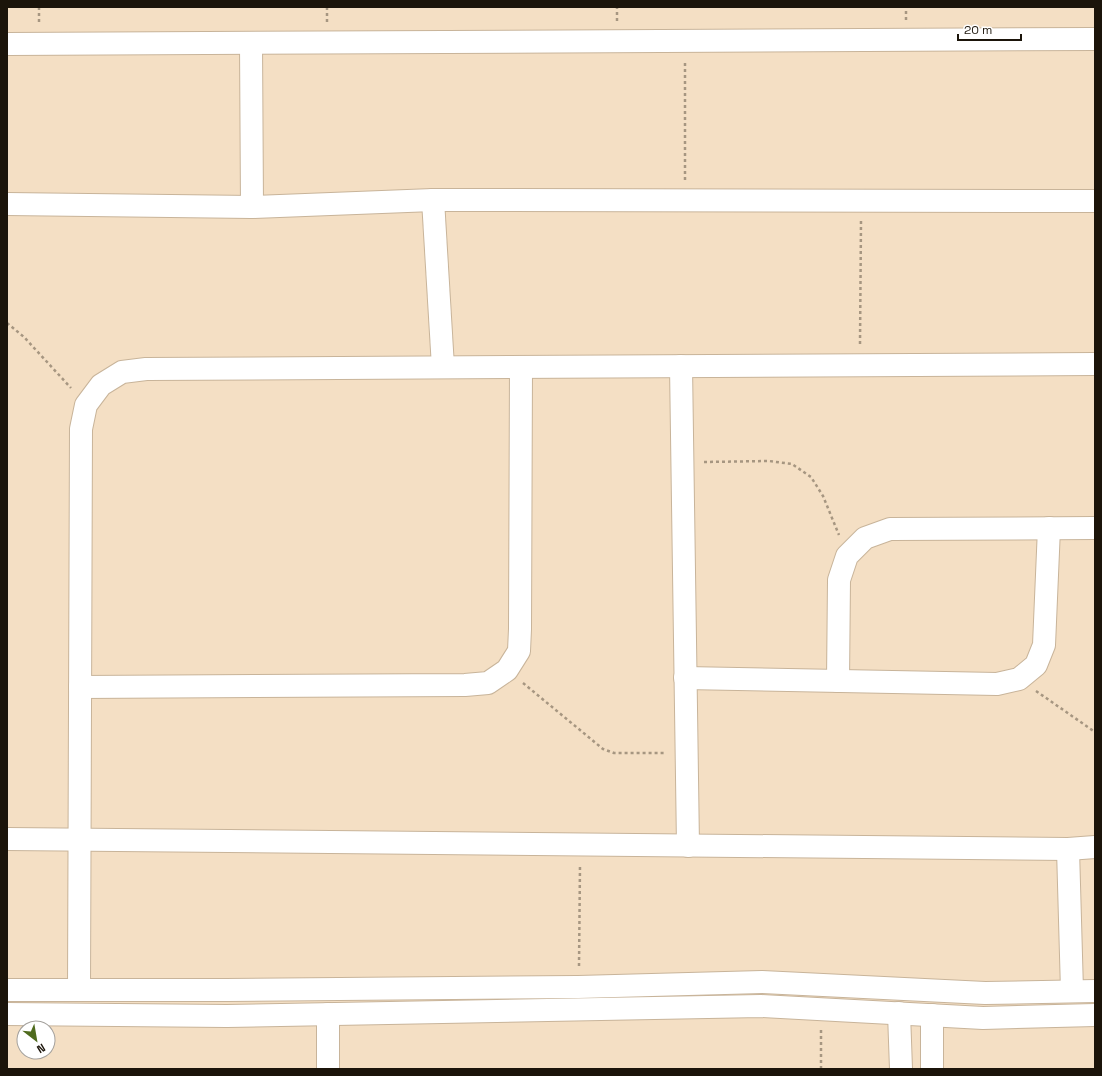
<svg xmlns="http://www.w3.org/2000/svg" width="1102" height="1076" font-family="'Space Grotesk',sans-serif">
<rect width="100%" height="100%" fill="#f4dfc4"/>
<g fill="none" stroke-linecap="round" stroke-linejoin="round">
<g stroke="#c8b49a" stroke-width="24">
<g id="street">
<path d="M251 43 252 207"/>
<path d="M7 44 1095 39"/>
<path d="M433 200 443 367"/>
<path d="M7 204 252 207 433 200 1095 201"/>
<path d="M681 366 688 846"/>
<path d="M685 678 997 684 1019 679 1036 665 1044 645 1049 528"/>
<path d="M838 681 839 580 847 556 865 538 890 529 1095 528"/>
<path d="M80 687 465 685 488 683 507 670 519 651 520 629 521 367"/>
<path d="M7 839 1068 849 1095 847"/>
<path d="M1068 849 1072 991"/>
<path d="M7 990H226L578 987 762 982 985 993 1095 991"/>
<path d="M79 990 81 429 86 405 101 385 122 372 146 369 1095 364"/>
<path d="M899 1013 901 1069"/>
<path d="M7 1014 227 1016 761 1006 983 1018 1095 1015"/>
<path d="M328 1014V1069"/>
<path d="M932 1015V1069"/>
</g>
</g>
<g stroke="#a69681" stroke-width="2.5" stroke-dasharray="3 3" stroke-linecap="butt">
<path d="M39 7V23"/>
<path d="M906 20V7"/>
<path d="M617 21V7"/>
<path d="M327 22V7"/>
<path d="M685 180V61"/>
<path d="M7 323 24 337 71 388"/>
<path d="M860 344 861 221"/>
<path d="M704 462 769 461 792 464 811 477 823 496 839 535"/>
<path d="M523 683 603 749 614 753H666"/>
<path d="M1036 691 1095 732"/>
<path d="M579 966 580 865"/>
<path d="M821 1069V1030"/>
</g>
<use href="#street" stroke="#fff" stroke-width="22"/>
</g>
<rect width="1102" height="1076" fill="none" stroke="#1b140a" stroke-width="16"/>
<g transform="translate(36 1040) rotate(149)"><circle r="19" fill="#ffffff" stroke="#a4a19d"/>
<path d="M0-3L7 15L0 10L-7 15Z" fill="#4f6b1e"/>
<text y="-6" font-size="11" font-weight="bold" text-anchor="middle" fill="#1b140a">N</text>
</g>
<path d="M958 34v6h63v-6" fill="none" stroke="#1b140a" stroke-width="2"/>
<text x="964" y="34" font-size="12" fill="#1b140a" stroke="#ffffff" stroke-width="3" paint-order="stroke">20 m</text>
</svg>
